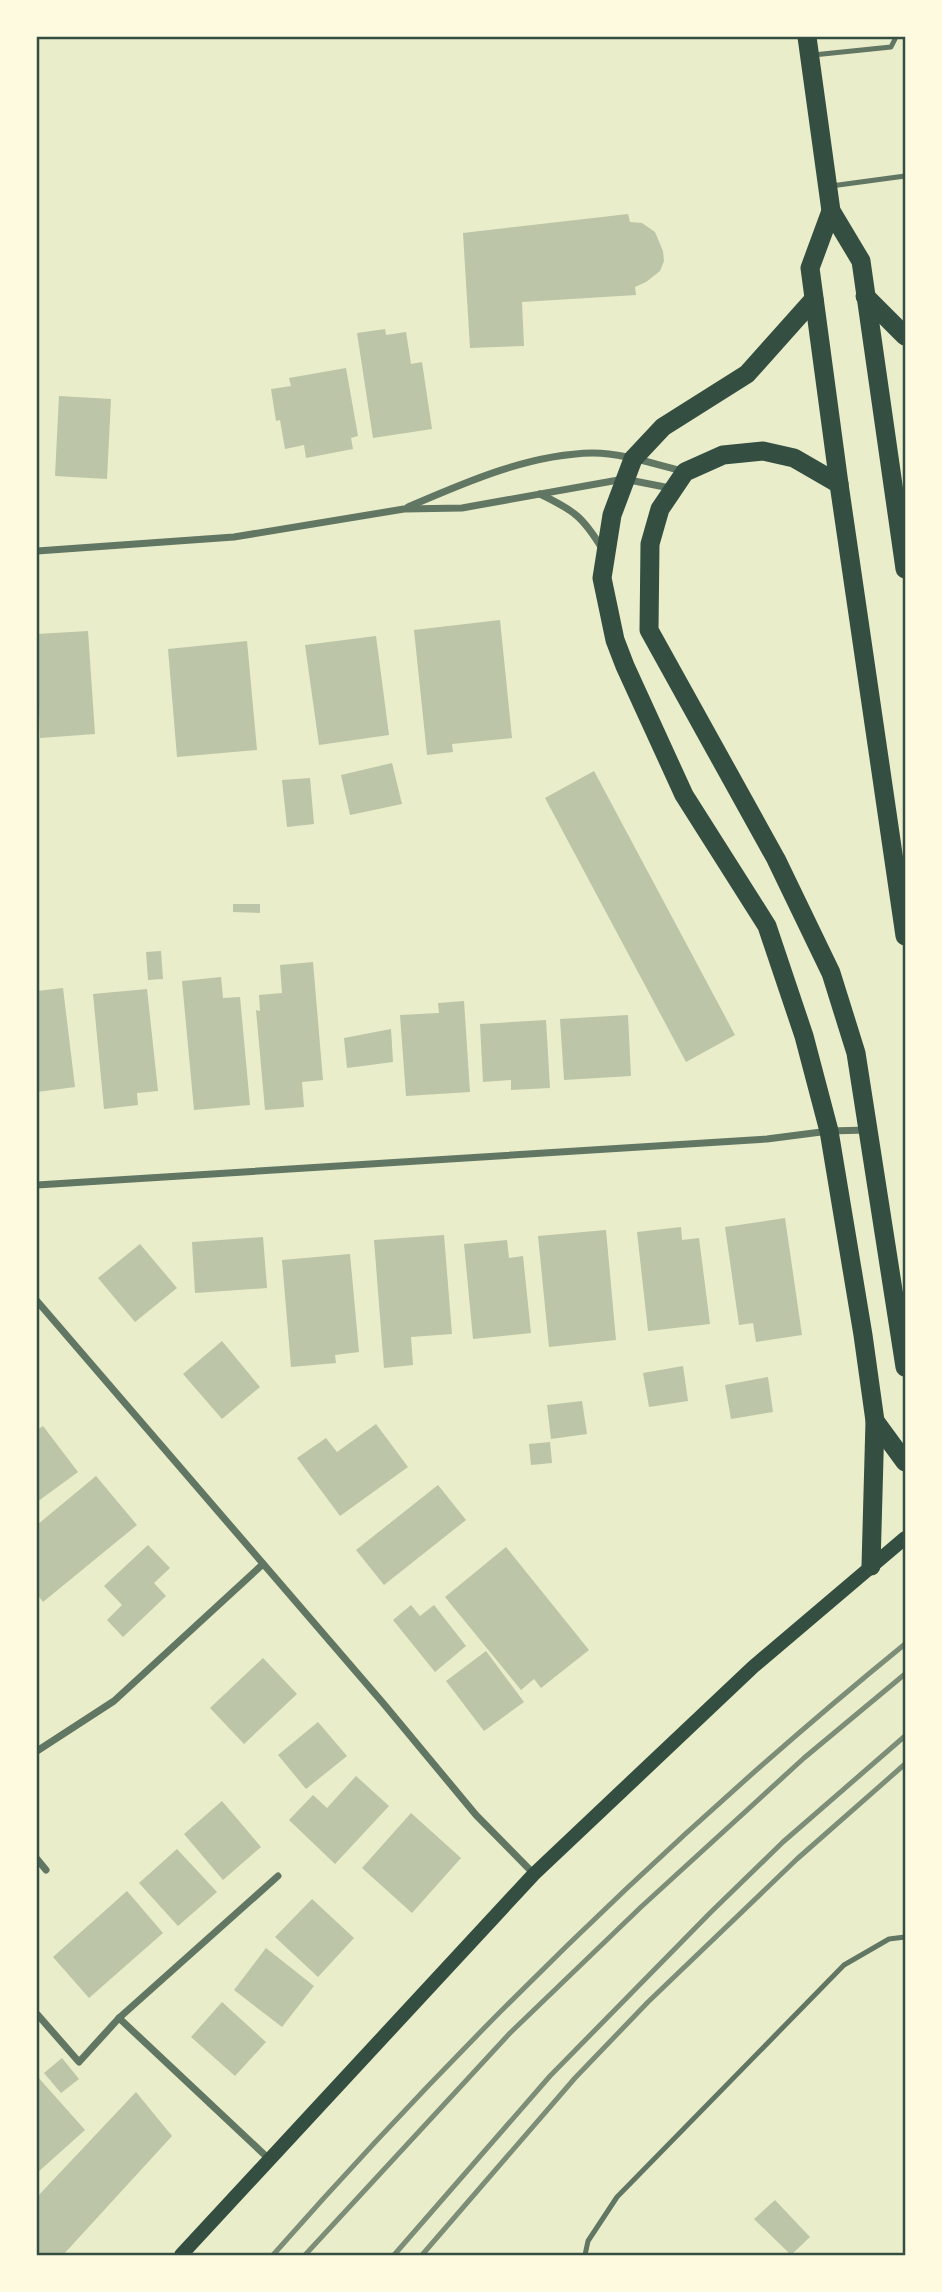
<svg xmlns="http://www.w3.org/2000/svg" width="942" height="2292" font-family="Figtree,sans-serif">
<rect width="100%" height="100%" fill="#e9edc9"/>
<g fill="#bcc5a7">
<path d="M628 214 630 222 642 223 655 232 663 251 664 261 660 271 646 282 635 287 636 295 522 302 524 346 470 348 463 233Z"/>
<path d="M385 329 386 335 406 332 411 364 422 362 432 429 373 438 357 333Z"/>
<path d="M346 368 358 436 351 438 353 449 306 458 304 445 285 449 280 420 276 421 271 389 291 386 289 378Z"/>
<path d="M59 396 111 399 107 479 55 476Z"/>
<path d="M500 620 512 738 452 744 453 752 427 755 414 630Z"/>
<path d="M88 631 95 734 40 738 37 634Z"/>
<path d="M376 636 389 735 319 745 305 645Z"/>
<path d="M247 641 257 750 177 757 168 649Z"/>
<path d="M392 763 402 804 350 815 341 775Z"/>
<path d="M594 771 735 1035 686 1062 545 798Z"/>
<path d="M310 778 314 824 287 827 282 780Z"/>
<path d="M233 904H260V913L233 912Z"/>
<path d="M161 951 163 979 148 980 146 952Z"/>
<path d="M313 962 323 1080 302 1082 304 1107 265 1110 256 1010 260 1011 259 995 282 993 280 965Z"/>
<path d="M221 977 223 998 240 997 250 1105 194 1110 182 981Z"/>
<path d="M63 988 75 1087 37 1092V991Z"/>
<path d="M147 989 158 1091 137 1093 138 1105 104 1109 93 994Z"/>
<path d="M464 1001 470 1092 406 1096 400 1015 439 1013 438 1003Z"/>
<path d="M628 1015 631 1076 564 1080 560 1019Z"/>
<path d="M546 1020 550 1088 511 1090V1080L483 1082 480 1024Z"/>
<path d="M391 1029 393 1062 347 1068 344 1038Z"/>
<path d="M785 1218 802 1335 756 1342 753 1323 739 1325 725 1227Z"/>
<path d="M681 1227 682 1240 699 1238 710 1324 648 1331 637 1232Z"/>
<path d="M606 1230 616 1340 549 1347 538 1236Z"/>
<path d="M444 1235 452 1334 411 1337 413 1365 384 1368 374 1240Z"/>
<path d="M263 1237 267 1288 195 1293 192 1242Z"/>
<path d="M507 1240 509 1258 523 1256 531 1333 473 1339 464 1244Z"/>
<path d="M140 1244 177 1288 135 1322 98 1278Z"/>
<path d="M350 1254 359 1352 335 1355 336 1363 291 1367 282 1260Z"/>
<path d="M222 1341 260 1387 222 1419 183 1374Z"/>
<path d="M683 1366 688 1401 649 1407 643 1373Z"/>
<path d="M768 1377 773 1412 731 1419 725 1385Z"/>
<path d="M582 1401 587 1434 551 1439 547 1405Z"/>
<path d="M376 1424 408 1467 340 1516 297 1458 326 1438 337 1452Z"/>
<path d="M43 1426 78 1472 37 1502V1430Z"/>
<path d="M550 1442 552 1463 531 1465 529 1444Z"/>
<path d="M96 1476 137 1525 43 1602 37 1594V1525Z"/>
<path d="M438 1485 466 1520 384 1585 356 1550Z"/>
<path d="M148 1545 170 1568 154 1583 166 1596 123 1637 107 1620 122 1605 104 1586Z"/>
<path d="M506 1547 589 1650 541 1688 534 1679 521 1690 445 1597Z"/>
<path d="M411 1605 420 1616 434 1605 466 1646 435 1672 393 1620Z"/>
<path d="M486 1651 524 1702 484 1731 446 1681Z"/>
<path d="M263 1658 297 1694 244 1744 210 1708Z"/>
<path d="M318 1722 347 1756 306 1789 278 1755Z"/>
<path d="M356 1776 389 1806 335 1864 289 1820 313 1795 327 1808Z"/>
<path d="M222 1801 261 1847 223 1880 184 1834Z"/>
<path d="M411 1813 461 1858 412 1913 362 1868Z"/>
<path d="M177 1849 217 1892 178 1926 139 1883Z"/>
<path d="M127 1891 163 1933 89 1998 53 1957Z"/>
<path d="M312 1899 354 1938 318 1977 275 1937Z"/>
<path d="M266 1948 314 1986 282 2027 234 1990Z"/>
<path d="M222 2002 266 2042 235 2076 191 2037Z"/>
<path d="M62 2058 79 2079 61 2093 44 2073Z"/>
<path d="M37 2076 85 2130 37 2173Z"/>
<path d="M136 2092 172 2136 63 2255H37V2197Z"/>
<path d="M775 2200 810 2237 791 2255 754 2219Z"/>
</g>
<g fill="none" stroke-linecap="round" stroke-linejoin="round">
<g stroke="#617663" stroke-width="5">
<path d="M813 55 891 47 896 37"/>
<path d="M831 186 905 176"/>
<path d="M585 2255 588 2241 617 2197 844 1965 889 1939 905 1937"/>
</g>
<g stroke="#617663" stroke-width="7">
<path d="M540 494C575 511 583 517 603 550"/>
<path d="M408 507C466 482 529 454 593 453 622 453 654 464 683 471"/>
<path d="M37 551 234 537 404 509 462 508 624 479 670 488"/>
<path d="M37 1185 767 1139 829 1131 867 1130"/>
<path d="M37 1301 383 1703 476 1815 534 1874"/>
<path d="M37 1751 114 1701 263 1564"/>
<path d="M37 1859 46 1870"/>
<path d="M37 2014 79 2062 119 2018"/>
<path d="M269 2159 119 2018 278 1876"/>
</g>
<path stroke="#344e41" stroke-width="14" d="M181 2255 534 1874 753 1667 905 1538"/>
<g stroke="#344e41" stroke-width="19">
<path d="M807 37 831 211 861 261 905 569"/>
<path d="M831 211 810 268 839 484 905 936"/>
<path d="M865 296 905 336"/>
<path d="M814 299 747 374 663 427 633 459 612 515 602 578 615 640 625 666 684 795 767 926 804 1036 829 1131 863 1335 875 1421 871 1566"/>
<path d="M839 484 794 458 763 451 723 455 685 472 660 509 650 544 649 630 776 859 831 973 856 1053 905 1367"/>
<path d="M875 1421 905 1462"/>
</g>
<g stroke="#7c8e77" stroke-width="5">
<path d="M273 2255C467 2035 677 1830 905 1644"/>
<path d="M305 2255 510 2033 641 1907 804 1758 905 1674"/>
<path d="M394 2255 550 2076 711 1912 783 1842 905 1736"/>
<path d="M422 2255 575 2078 648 2002 797 1859 905 1764"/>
</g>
</g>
<rect width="942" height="2292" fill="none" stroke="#fefae0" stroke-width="77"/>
<rect x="38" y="38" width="866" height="2216" fill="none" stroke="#344e41" stroke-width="2.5"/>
</svg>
